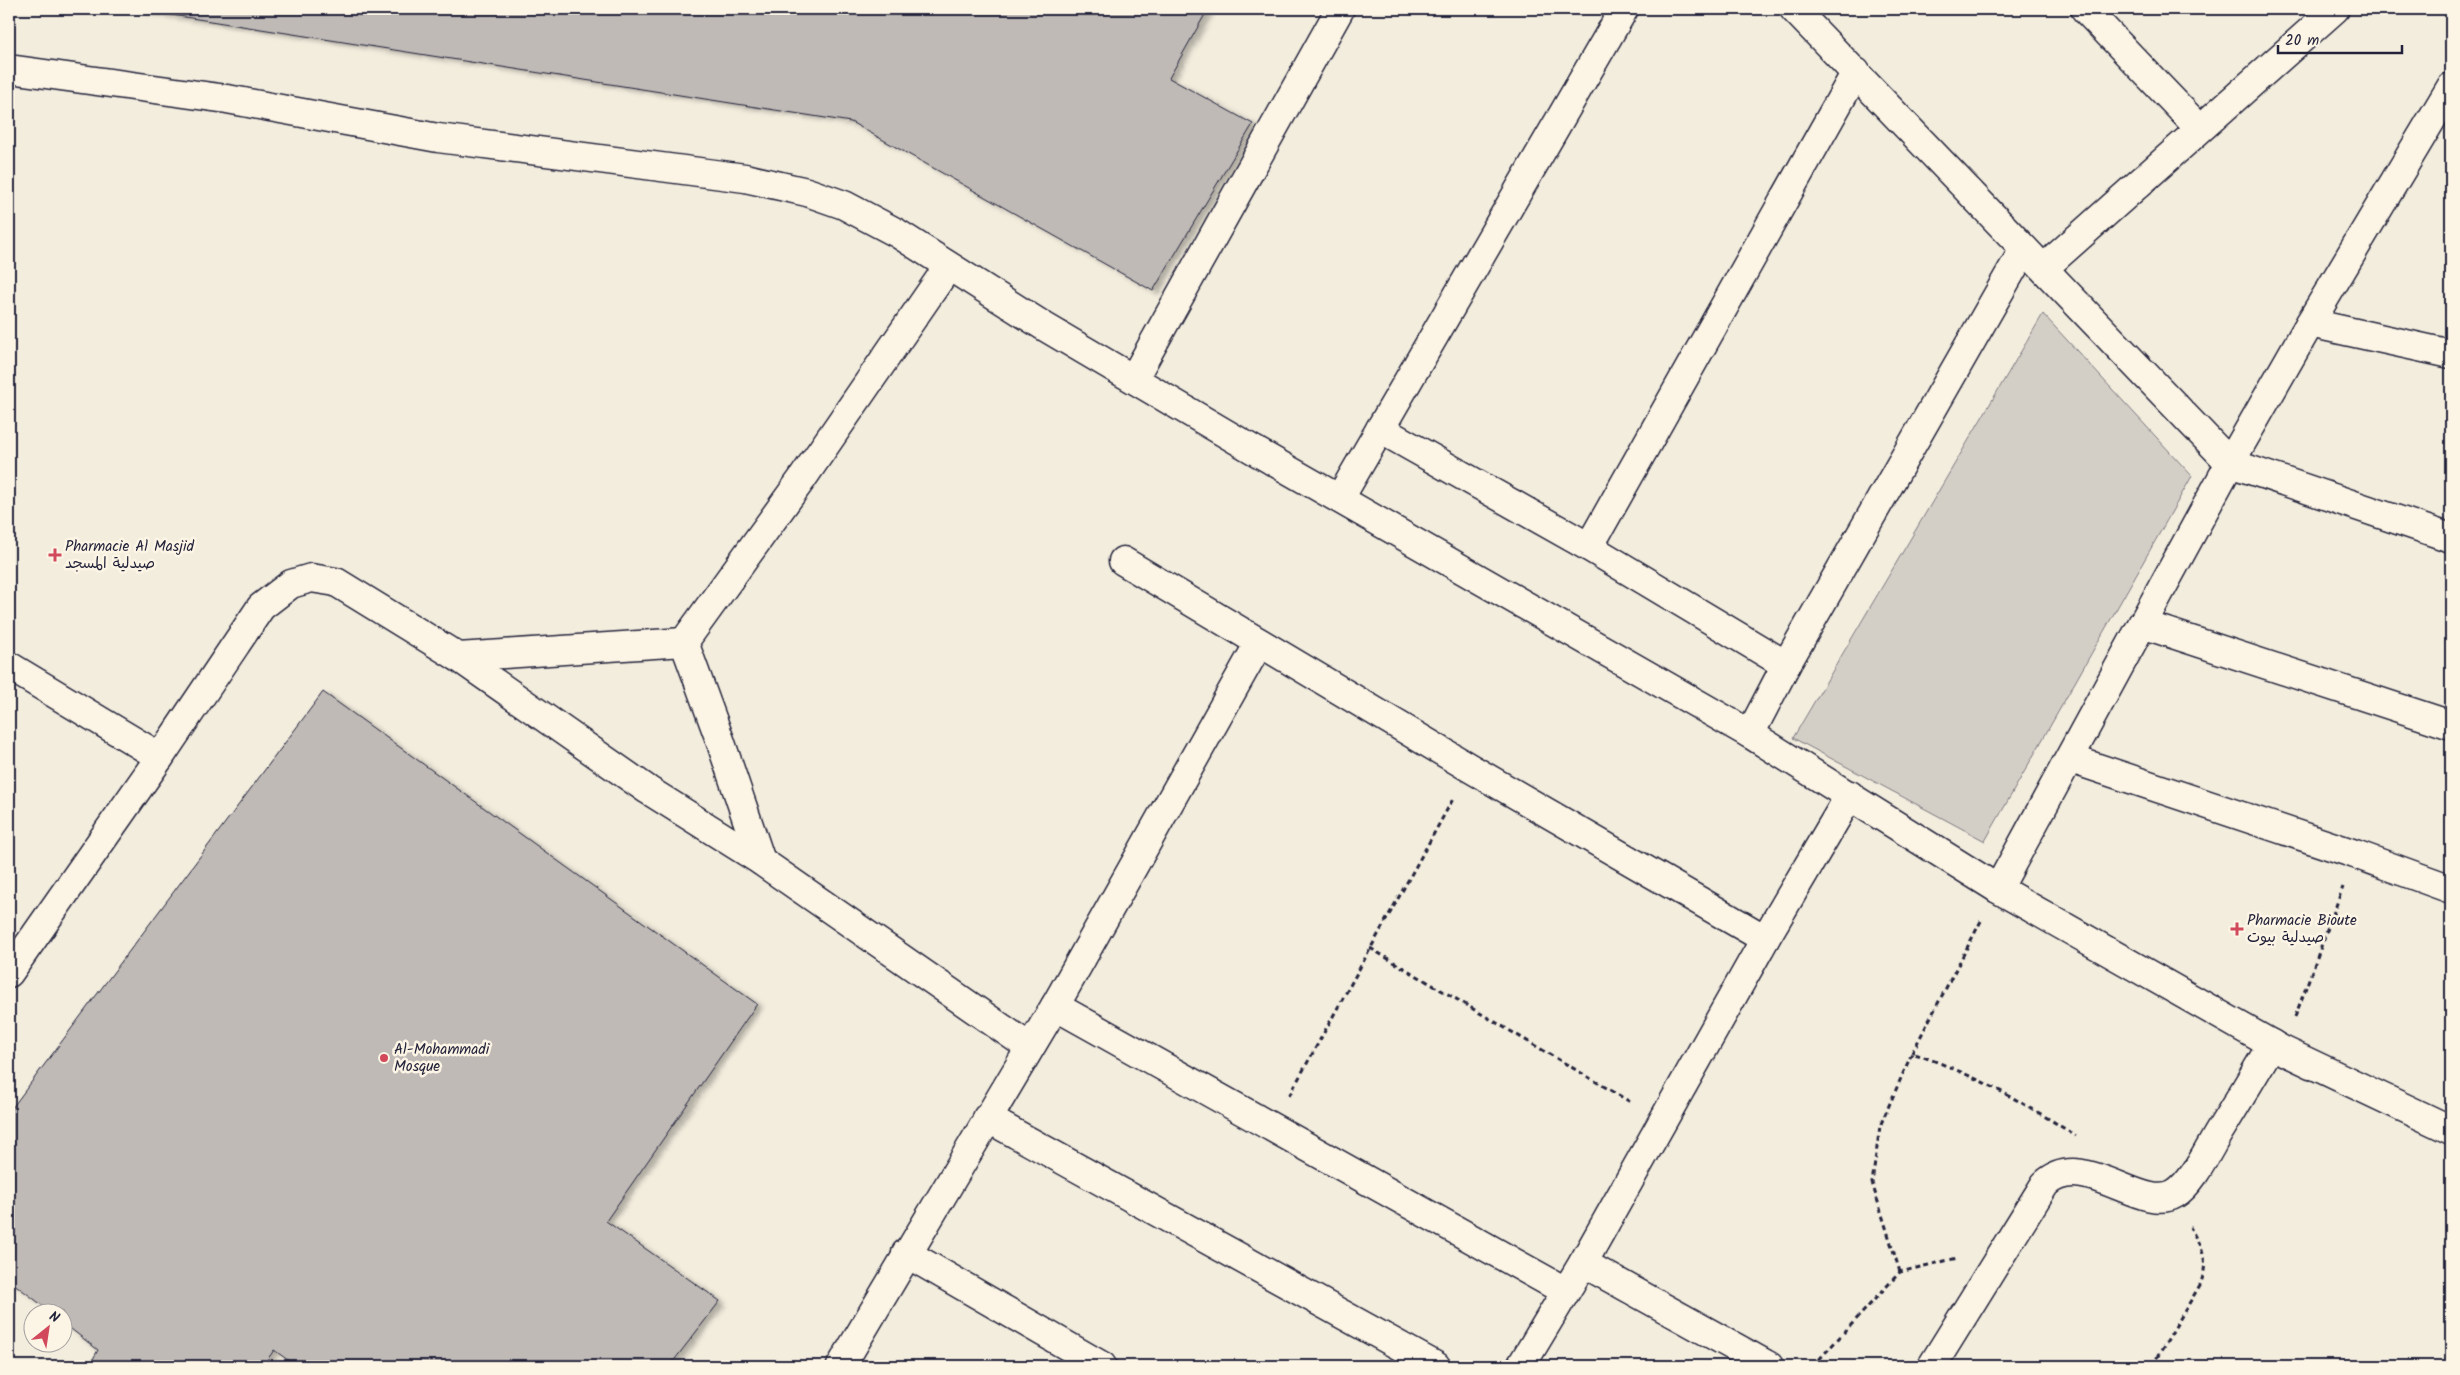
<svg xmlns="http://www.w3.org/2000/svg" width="2460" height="1375" font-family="Kalam,'Playpen Sans Arabic',sans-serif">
<defs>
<filter id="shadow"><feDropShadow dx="5.5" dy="3" stdDeviation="2.5" flood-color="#0004"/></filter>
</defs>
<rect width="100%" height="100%" fill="#f3edde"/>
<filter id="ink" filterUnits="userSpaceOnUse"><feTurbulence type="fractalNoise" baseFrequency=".02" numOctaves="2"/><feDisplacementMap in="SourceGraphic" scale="10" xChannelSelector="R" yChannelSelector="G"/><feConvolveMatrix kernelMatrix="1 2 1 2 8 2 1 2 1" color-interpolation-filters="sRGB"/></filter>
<g filter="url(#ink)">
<path fill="#d4cfc6" stroke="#7b7880" d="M2043 314 2192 476 1985 841 1793 738Z"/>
<g fill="#bfbab6" stroke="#22223b" filter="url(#shadow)">
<path d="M134 9H1208L1169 78 1253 124 1153 291 851 122Z"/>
<path d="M323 692 757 1004 606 1221 720 1301 672 1363 678 1366H296L274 1350 263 1366H89L98 1350 62 1322V1312H51L9 1280V1112Z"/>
</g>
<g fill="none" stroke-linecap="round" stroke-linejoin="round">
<g stroke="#22223b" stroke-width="31">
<g id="minor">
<path d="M1794 9 2230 463 2451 538"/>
<path d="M2085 9 2199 128"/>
<path d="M9 69 227 99 438 138 745 178 807 192 844 205 897 233 1045 327 1252 449 1750 734 1998 889 2282 1050 2451 1130"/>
<path d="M2044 268 2335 9"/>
<path d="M2310 323 2451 354"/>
<path d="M1134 378 1340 9"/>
<path d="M1380 429 1589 547 1786 665"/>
<path d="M1340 498 1624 9"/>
<path d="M1589 547 1856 72"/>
<path d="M1123 561 1470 768 1765 939"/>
<path d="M2142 624 2451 725"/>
<path d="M458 657 684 642"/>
<path d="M9 666 160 757"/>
<path d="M1750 734 1786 665 2024 249"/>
<path d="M2071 759 2355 854 2451 889"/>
<path d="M761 861 720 740 684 642 802 479 948 267"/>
<path d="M1998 889 2230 463 2310 323 2451 87"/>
<path d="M9 973 160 757 261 607 291 584 311 578 336 582 458 657 648 790 761 861 1029 1047"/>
<path d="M1055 1006 1565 1291"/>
<path d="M987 1118 1436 1366"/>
<path d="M906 1253 1102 1366"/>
<path d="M1583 1263 1769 1366"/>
<path d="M841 1366 1055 1006 1259 643"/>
<path d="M1521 1366 1583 1263 1765 939 1850 795"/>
<path d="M1932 1366 2045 1184C2083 1148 2142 1214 2175 1194 2193 1183 2208 1150 2219 1132 2237 1103 2255 1073 2272 1044"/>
</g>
</g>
<g stroke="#22223b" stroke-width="3" stroke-dasharray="5 4" stroke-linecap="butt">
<path d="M1370 948 1632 1103"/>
<path d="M2295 1017 2343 887"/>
<path d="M1912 1053 1981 921"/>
<path d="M1289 1096 1453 799"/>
<path d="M1900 1272 1872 1183 1880 1126 1912 1053C1970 1072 2025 1103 2076 1136"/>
<path d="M1813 1366 1900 1272 1957 1258"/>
<path d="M2152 1366 2200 1285C2210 1259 2202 1250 2190 1227"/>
</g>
<use href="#minor" stroke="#fcf5e5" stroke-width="28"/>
</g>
</g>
<g fill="#d1495b" stroke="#fcf5e5" stroke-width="2">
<path d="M52.5 547.5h5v5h5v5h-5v5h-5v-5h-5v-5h5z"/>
<path d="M2234.5 921.5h5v5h5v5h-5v5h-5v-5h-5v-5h5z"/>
<circle cx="384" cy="1058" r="5"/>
</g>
<g text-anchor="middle" stroke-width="5" stroke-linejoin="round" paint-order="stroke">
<g font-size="15" fill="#22223b" stroke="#fcf5e5" text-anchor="start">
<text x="65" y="551">Pharmacie Al Masjid<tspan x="65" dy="17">صيدلية المسجد</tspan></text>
<text x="2247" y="925">Pharmacie Bioute<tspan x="2247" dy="17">صيدلية بيوت</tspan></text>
<text x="394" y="1054">Al-Mohammadi<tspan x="394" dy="17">Mosque</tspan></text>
</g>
</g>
<rect width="2460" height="1375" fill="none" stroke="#fcf5e5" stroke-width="30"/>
<rect x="15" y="15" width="2430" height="1345" fill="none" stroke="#22223b" stroke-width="2" filter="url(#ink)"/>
<g transform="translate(48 1328) rotate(30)"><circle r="24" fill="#fcf5e5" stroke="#a5a1a1"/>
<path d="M0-4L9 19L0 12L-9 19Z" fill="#d1495b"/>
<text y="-8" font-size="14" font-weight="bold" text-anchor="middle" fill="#22223b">N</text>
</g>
<path d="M2278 45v8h124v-8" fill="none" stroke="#22223b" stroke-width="2.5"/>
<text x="2285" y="45" font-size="15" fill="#22223b" stroke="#fcf5e5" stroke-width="4" paint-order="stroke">20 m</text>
</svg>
